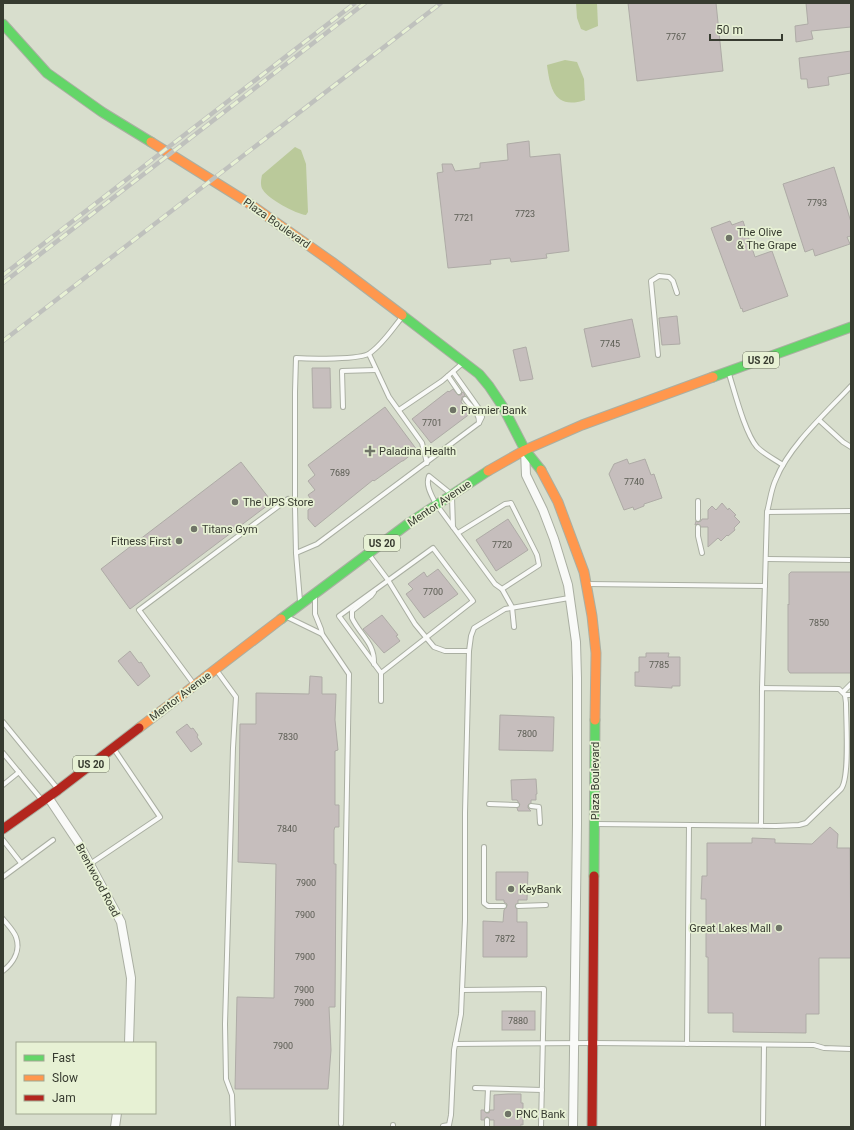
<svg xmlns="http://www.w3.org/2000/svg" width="854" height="1130" font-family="Roboto,sans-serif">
<rect width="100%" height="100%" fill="#d8decd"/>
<g fill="#bac99a">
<path d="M576 3H597L598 26 586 31 581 29 577 18Z"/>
<path d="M565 60 577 62 584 79 585 100C555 110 550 89 547 65Z"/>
<path d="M295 147 301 150 306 164 308 212 306 215C296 214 268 199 263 190 260 186 261 180 262 175Z"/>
</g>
<g fill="#c6bebd" stroke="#aeaba6">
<path d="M628 3H716L723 71 637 81Z"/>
<path d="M806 3H851V27L811 31 813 39 796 42 795 26 808 24Z"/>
<path d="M851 51V73L828 77 829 85 808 88 807 79H801L799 58Z"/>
<path d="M529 141 530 157 560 154 569 251 546 254 547 258 511 262 510 258 490 260 491 264 448 268 437 173 443 172 442 164H452L455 171 480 168V163L508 160 507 144Z"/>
<path d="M834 167 851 222V236L847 237 850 244 815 256 813 249 805 252 783 184Z"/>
<path d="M730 221 732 225 743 221 755 257 772 251 788 296 743 312 742 308 741 309 711 228Z"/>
<path d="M677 316 680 344 662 345 659 318Z"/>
<path d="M632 319 640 357 592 367 584 329Z"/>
<path d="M526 347 533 379 520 381 513 350Z"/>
<path d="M312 368H330L331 408H313Z"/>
<path d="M453 389 458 395H461L462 392 464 393 465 396 462 397 461 402 471 413 431 443 412 419 448 391 449 392Z"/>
<path d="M385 407 417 450 403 461H402L374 481 373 480 315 527 308 519V510L315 505 308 495 315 490 308 481 315 475 308 465Z"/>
<path d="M627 459 629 464 645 459 651 475 654 474 662 498 644 504V506L634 510 633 507 624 510 609 474 614 464Z"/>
<path d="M241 462 272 502 130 609 101 569Z"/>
<path d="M722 503 728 510 729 508 736 515 734 516 740 522 734 528 735 530 728 536 727 535 721 541 718 538 708 547V527H701L698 524 695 525 696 521 698 522 701 521 702 519H708V510L712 506 716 510Z"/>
<path d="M508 519 528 550 496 571 476 540Z"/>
<path d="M438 569 458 594 424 618 406 594 413 589 408 584 424 572 427 577Z"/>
<path d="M791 572H851V673H790L788 670V604L789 605V574Z"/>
<path d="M382 615 398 635 396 636 400 641 384 653 363 629Z"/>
<path d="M130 651 139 663 141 662 150 676 138 686 118 661Z"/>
<path d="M646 653H669L668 657H680V686H672V688L635 686V672H639V657H646Z"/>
<path d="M310 676 322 677V694H336L335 720 338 750 335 751V805H339V827H335L334 830V864H336L335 1007H329L331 1050 328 1089H235L237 997 274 998 275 927 276 864 238 862 240 724H256V693L309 694Z"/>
<path d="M500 715 554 717 553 751 499 750Z"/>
<path d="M187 724 191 729 193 728 198 735 197 737 202 744 191 752 176 732Z"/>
<path d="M536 779 537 794H536V800H531V803L528 805V808L531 811H518L517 808 520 805 517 800H512L511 780Z"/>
<path d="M830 827 838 834 837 848H850L851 958H819V1014H806V1033L733 1032V1013H708V957H706V899H701L702 876H707V843H752V838L775 839V843L812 844Z"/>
<path d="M496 872H528L527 900H518V903L515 906 517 909V922H527V957H483V921L503 922 504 910 507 906V904L504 902V900H496Z"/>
<rect x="502" y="1011" width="33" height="19"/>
<path d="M508 1094H521V1103H523V1125L521 1124V1127H494V1120H490L488 1117H486L484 1120H481V1110H484L486 1113H489L490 1110H494V1095Z"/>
</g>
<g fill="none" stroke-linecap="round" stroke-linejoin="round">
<g stroke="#aaafa2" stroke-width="6">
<g id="lane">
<path d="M369 354 389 397 422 443 427 463"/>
<path d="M658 355 651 281 659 276 669 277 673 281 677 293"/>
<path d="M729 374C735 393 745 433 757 447 764 454 774 459 783 465"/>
<path d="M448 376 459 392"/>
<path d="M465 399C470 406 480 413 479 423"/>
<path d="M343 407 342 371 376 370"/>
<path d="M399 410 442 381 464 362"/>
<path d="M819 420 843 442 851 447"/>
<path d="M450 493 429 476C425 485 432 496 436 504L495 584 502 589 539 565 537 555 511 503 505 504 458 533"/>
<path d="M452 497 453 527"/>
<path d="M767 512 851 511"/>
<path d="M698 519V501"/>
<path d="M698 527V536L702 553"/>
<path d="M296 553 317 544 479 423 482 417 480 410 453 372"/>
<path d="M370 556 388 580 415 624 434 647 445 651H469"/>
<path d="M767 559 851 560"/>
<path d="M587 584 765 586"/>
<path d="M502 589 512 607 514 627"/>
<path d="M374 592 371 596 352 611V618C360 635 375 643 374 664"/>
<path d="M315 596V614L321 629 322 634 349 674 341 1124"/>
<path d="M300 601 296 553 295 507V392L296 358C309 359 361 360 370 353 383 344 393 328 403 316"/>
<path d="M287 617 322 634"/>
<path d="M217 671 236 697 233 748 225 1024 226 1079 232 1095 233 1127"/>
<path d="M381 673 339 616 433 548 473 601 381 673V701"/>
<path d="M193 683 139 610 288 499 295 507"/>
<path d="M762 688 767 512C770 501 771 489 776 479 789 446 827 412 851 386"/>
<path d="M843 692 851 684"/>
<path d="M845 695H851"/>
<path d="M3 722 57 788"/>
<path d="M3 753 41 799"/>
<path d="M3 785 19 772"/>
<path d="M489 804 517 805"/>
<path d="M531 806 539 807 540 823"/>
<path d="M595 824 776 826 799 825 806 823 841 789C850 778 846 720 846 703L845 695 839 689 762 688 761 826"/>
<path d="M3 840 21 863"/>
<path d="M484 847V903L488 906H504"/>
<path d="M90 864 160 817 114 749"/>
<path d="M3 877 53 840"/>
<path d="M518 906 546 905"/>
<path d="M3 919C7 924 14 931 16 937 21 951 13 963 3 971"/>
<path d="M462 990 544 989 541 1127"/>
<path d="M455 1044 593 1043 814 1045 824 1048 851 1049"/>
<path d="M687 1044 689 825"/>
<path d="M475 1088 542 1090"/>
<path d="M487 1110 488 1089"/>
<path d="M443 1126 449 1125 451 1115 454 1050 461 1014 465 920V813L469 651 471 636 474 628 505 609 569 598"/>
<path d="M393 1127V1125"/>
<path d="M487 1127V1120"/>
<path d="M763 1127 764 1045"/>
</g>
</g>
<g stroke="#aaafa2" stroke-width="10">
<g id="street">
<path d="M525 450 526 475 543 510 554 539 568 585 576 642 577 678V824L573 1127"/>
<path d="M48 797 78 842 121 922 131 978 129 1043"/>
<path d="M115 1127 117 1113"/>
</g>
</g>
<g stroke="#aaafa2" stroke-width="11">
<g id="fast">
<path d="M3 24 47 73 102 112 151 142"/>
<path d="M402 315 479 374 489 386 503 407 525 450 541 470"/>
<path d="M713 377 851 327"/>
<path d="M281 619 409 523 488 471"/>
<path d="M594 876 595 720"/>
</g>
</g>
<g stroke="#aaafa2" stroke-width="11">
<g id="slow">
<path d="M151 142 247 202 332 262 402 315"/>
<path d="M541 470 558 502 584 572 592 616 596 653 595 720"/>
<path d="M488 471 525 450 582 425 713 377"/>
<path d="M139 728 281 619"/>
</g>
</g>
<g stroke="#aaafa2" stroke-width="11">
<g id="jam">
<path d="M3 829 58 790 139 728"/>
<path d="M592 1127 594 876"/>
</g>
</g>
<use href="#lane" stroke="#f9faf8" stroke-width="4"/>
<use href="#street" stroke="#f9faf8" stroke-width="8"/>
<use href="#fast" stroke="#63d668" stroke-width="9"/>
<use href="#slow" stroke="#ff974d" stroke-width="9"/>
<use href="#jam" stroke="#b3261e" stroke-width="9"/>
<g stroke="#bfc1bd" stroke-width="4.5">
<g id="rail">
<path d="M3 275 355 3"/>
<path d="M3 283 365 3"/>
<path d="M3 341 441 3"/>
</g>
</g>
<use href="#rail" stroke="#e7f1d4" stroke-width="3" stroke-dasharray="9" stroke-linecap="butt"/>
</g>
<g fill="#6f7467" stroke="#e7f1d4" stroke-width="1.5">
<circle cx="729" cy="238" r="4"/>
<circle cx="453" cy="410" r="4"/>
<path d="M368 445h4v4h4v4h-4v4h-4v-4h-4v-4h4z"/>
<circle cx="235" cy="502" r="4"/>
<circle cx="194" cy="529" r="4"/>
<circle cx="179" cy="541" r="4"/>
<circle cx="511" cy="889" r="4"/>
<circle cx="779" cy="928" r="4"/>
<circle cx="508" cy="1114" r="4"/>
</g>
<g text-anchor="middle" stroke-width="3.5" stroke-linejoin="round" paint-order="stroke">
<g font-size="9" fill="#5b5c53">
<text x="676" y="40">7767</text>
<text x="817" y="206">7793</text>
<text x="525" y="217">7723</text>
<text x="464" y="221">7721</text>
<text x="610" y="347">7745</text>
<text x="432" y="426">7701</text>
<text x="340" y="476">7689</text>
<text x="634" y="485">7740</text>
<text x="502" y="548">7720</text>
<text x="433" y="595">7700</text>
<text x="819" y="626">7850</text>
<text x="659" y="668">7785</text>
<text x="527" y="737">7800</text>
<text x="288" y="740">7830</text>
<text x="287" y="832">7840</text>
<text x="306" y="886">7900</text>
<text x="305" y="918">7900</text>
<text x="505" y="942">7872</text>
<text x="305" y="960">7900</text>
<text x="304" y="993">7900</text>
<text x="304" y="1006">7900</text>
<text x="518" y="1024">7880</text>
<text x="283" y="1049">7900</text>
</g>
<g fill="#e7f1d4" stroke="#6c7261" stroke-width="1">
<rect x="743" y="352" width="36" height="16" rx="3"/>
<rect x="364" y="535" width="36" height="16" rx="3"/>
<rect x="73" y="756" width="36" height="16" rx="3"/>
</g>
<g font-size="10" font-weight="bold" fill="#373b30">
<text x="761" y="364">US 20</text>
<text x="382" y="547">US 20</text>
<text x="91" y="768">US 20</text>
</g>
<g font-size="11" fill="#373b30" stroke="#e7f1d4">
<text transform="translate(277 223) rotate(35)" y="4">Plaza Boulevard</text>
<text transform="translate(439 503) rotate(-34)" y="4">Mentor Avenue</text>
<text transform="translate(180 696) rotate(-37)" y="4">Mentor Avenue</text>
<text transform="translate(595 781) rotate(-90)" y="4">Plaza Boulevard</text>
<text transform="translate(98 880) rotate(62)" y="4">Brentwood Road</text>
</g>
<g font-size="11" fill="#373b30" stroke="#e7f1d4" text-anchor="start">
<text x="737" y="236">The Olive<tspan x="737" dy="13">&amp; The Grape</tspan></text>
<text x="461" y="414">Premier Bank</text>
<text x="379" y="455">Paladina Health</text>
<text x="243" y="506">The UPS Store</text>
<text x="202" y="533">Titans Gym</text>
<text x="171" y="545" text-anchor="end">Fitness First</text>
<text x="519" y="893">KeyBank</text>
<text x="771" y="932" text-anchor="end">Great Lakes Mall</text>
<text x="516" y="1118">PNC Bank</text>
</g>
</g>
<rect width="854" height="1130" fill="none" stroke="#373b30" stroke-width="8"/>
<rect x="16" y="1042" width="140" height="72" fill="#e7f1d4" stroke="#a1a892"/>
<rect x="24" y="1055" width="20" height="6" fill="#63d668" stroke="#a1a892"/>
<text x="52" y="1062" font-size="12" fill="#373b30">Fast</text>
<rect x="24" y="1075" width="20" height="6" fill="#ff974d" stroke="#a1a892"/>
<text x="52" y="1082" font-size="12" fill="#373b30">Slow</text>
<rect x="24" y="1095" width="20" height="6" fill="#b3261e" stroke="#a1a892"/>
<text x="52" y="1102" font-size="12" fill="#373b30">Jam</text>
<path d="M710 34v6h72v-6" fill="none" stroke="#373b30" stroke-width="2"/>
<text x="716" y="34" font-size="12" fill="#373b30" stroke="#e7f1d4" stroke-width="3" paint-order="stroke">50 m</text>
</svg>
